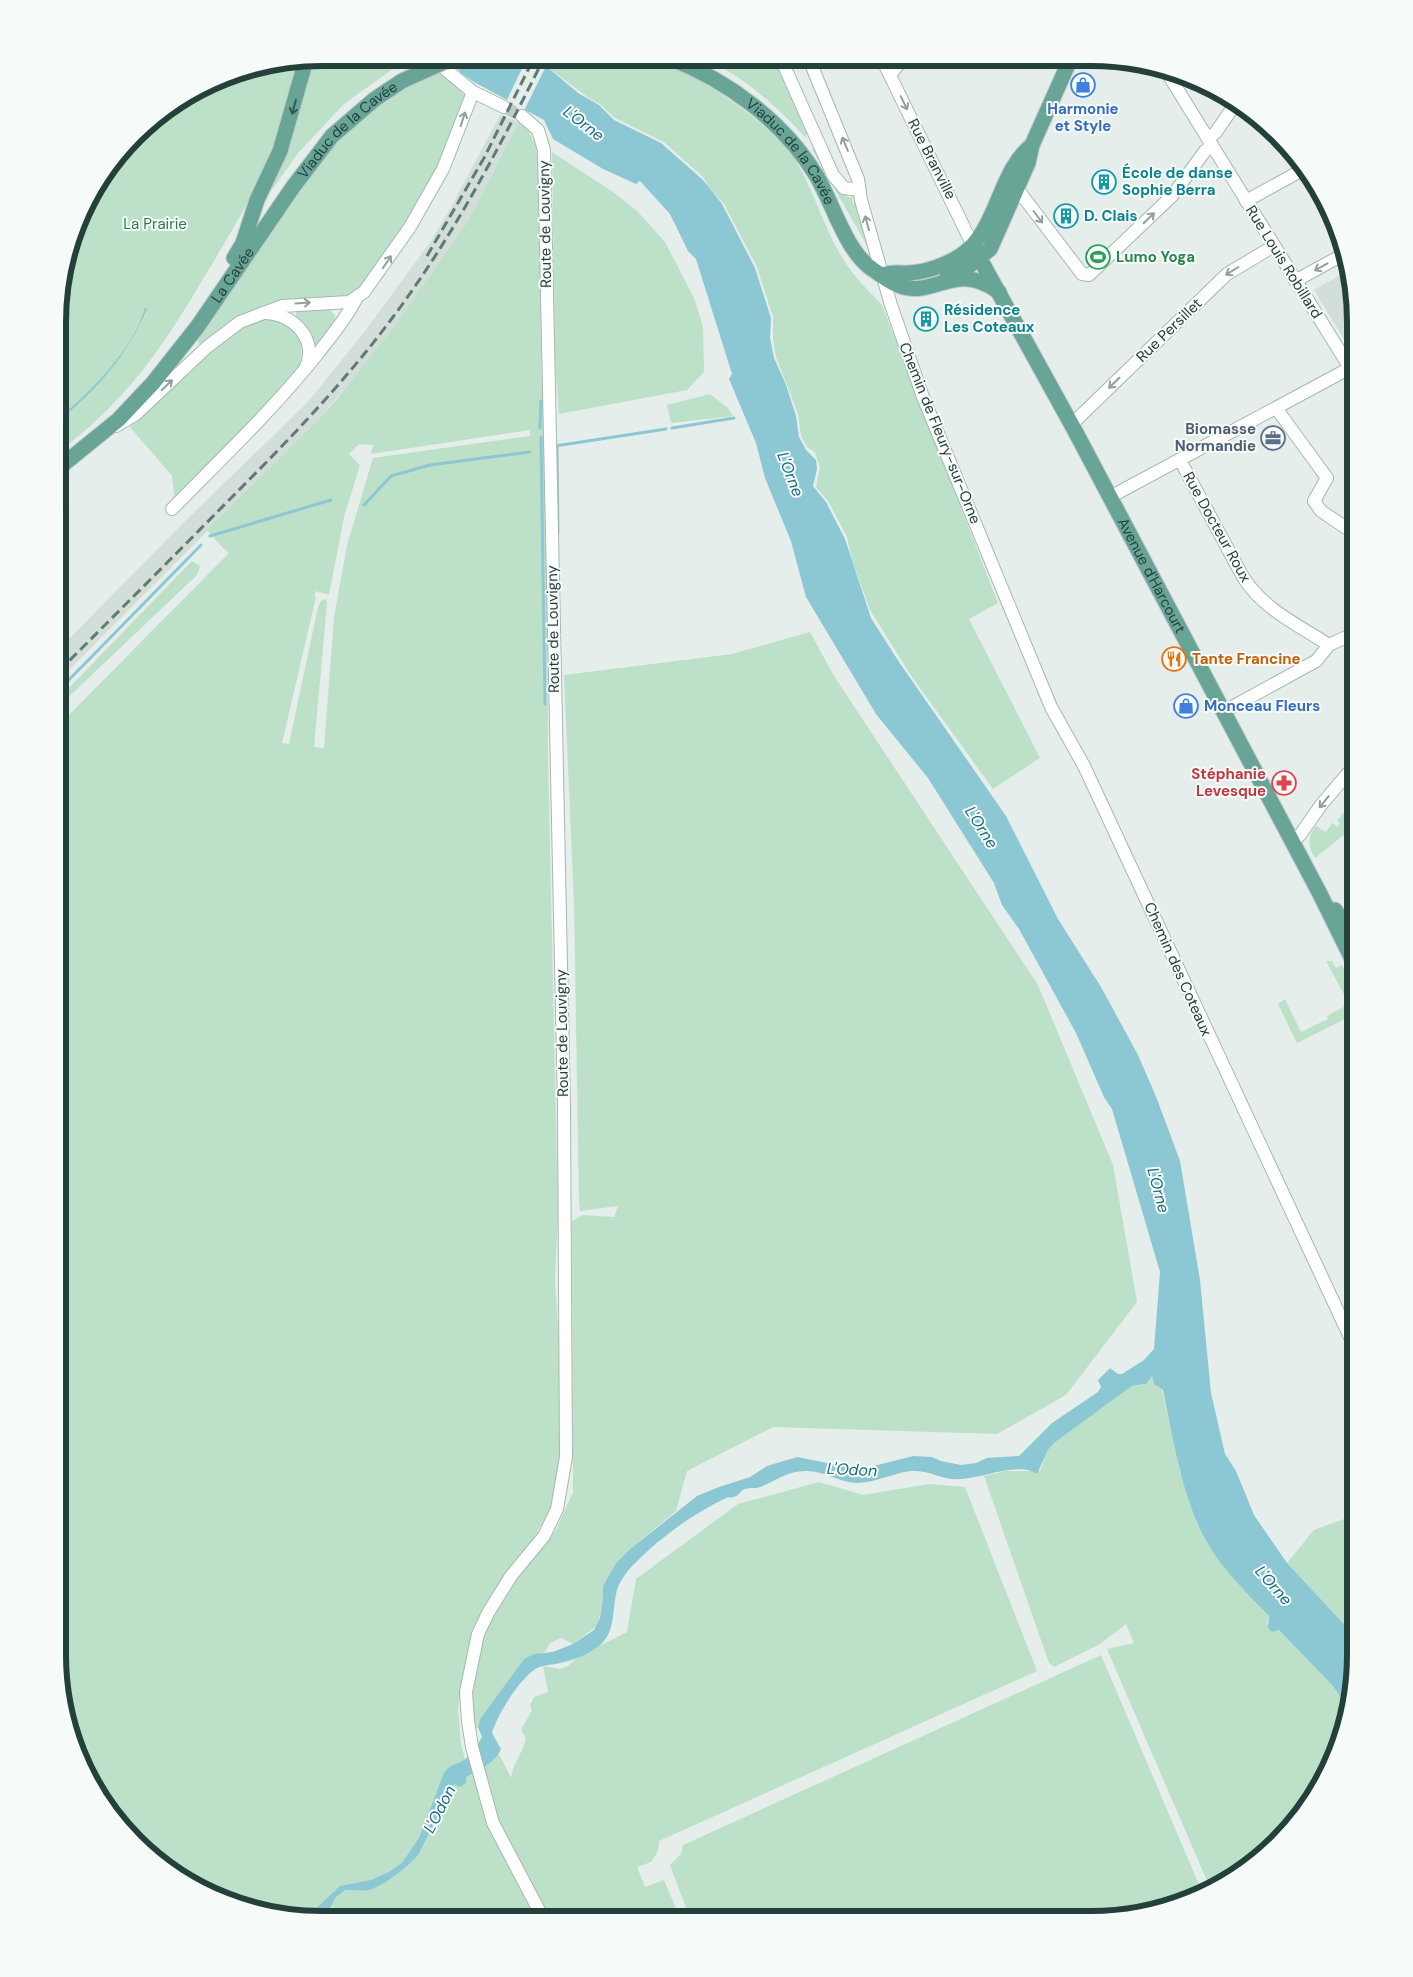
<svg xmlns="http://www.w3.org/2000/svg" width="1413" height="1977" font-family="'DM Sans',sans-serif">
<rect width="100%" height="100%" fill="#e5eeea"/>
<g fill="#d3ded9">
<path d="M500 115 519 122 467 223 425 286 366 364 314 424 59 680V649L185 521 308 402 365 331 431 241 450 209Z"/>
<path d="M1349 270 1355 322V357L1314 290Z"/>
</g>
<g fill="#bde0c8" fill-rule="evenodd">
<path d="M322 58H408L344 104 299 152 271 191 267 186 311 59Z"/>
<path d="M556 58C584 58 615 55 643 58 685 63 780 128 799 166 817 199 827 237 849 268 858 281 871 293 882 305L998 603 969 619 1040 758 993 789 912 677 870 610 852 560 847 537 828 501 816 487 820 468 815 452 807 447 801 436 798 414 776 357 773 339V317L757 267 724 204 709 188 704 178 664 142 615 118 600 104 589 98 546 66 548 61 553 64Z"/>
<path d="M706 59H776L807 131 806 138C777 106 745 78 706 59Z"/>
<path d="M298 62C291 88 286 117 276 143 261 182 239 218 218 254 170 335 136 393 60 451V287L93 190 148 123 237 72Z"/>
<path d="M441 70 464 95 445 158 397 241 358 292 345 298 332 300 315 297 292 300 257 309 229 322 200 344 197 341 200 332 316 164 357 122 386 98 405 86Z"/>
<path d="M519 122 526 126 536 146 540 178 541 357 547 538 548 756 558 1212 555 1280 563 1408 562 1477 551 1507 539 1529 529 1546 505 1575 472 1629 458 1708 461 1744 469 1775 499 1754 511 1778C513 1763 523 1753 526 1738L521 1730 532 1710 530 1705 534 1697 548 1692 543 1666 560 1669 568 1666 578 1657 627 1632 636 1579 738 1504 819 1482 863 1495 929 1484 965 1487 1037 1671 659 1841 658 1851 651 1862 637 1867 645 1887 664 1880 680 1918 288 1917C271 1913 252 1911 236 1905 146 1870 87 1801 63 1708 59 1691 59 1672 58 1655L59 927 64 925 59 903V725L229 553 222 547 207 530 314 424 337 399 393 328 467 223ZM530 430V436L373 458 347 545 334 617 324 748 314 747 327 604 326 599 321 601 318 607 289 744 282 743 316 597 314 596 316 591 329 595 344 517 360 465 349 454 359 444 373 445 371 454Z"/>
<path d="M816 148 839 191 848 197 856 198 852 199 853 203H857L869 249 812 149Z"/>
<path d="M552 152 613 192 637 211 665 242 694 298 703 326 704 372 687 390 559 414 555 359Z"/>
<path d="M296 309H329L335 315 336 322 320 346 315 347C307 339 303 326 296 317Z"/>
<path d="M265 317C300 323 310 346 295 377L175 500 172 476 130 427 215 348 242 327Z"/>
<path d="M710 394 728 408 733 416 671 423 667 405Z"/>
<path d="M192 561 200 566 197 575 59 706V698Z"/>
<path d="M810 632 834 676 1038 985 1113 1165 1137 1302 1066 1395 997 1434 773 1427 687 1471 676 1511 629 1550 616 1563 603 1586V1598L598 1625 573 1644 561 1638 550 1643 545 1652 524 1659 480 1719 478 1727 473 1730 471 1720 473 1671 488 1621 520 1573 556 1530 573 1492 572 1221 583 1215 614 1217 618 1206 580 1211 579 1201 574 903 564 675 732 654Z"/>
<path d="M1355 808V826L1315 858C1308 845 1307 838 1316 826L1326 832 1332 823 1338 827 1340 823 1337 821 1344 812 1347 814 1349 810 1353 812Z"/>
<path d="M1326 961H1332L1336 968 1342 965 1355 991V1014L1297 1043 1278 1004 1285 999 1301 1032 1328 1019 1327 1016 1349 1004Z"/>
<path d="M1152 1375 1153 1382 1162 1390 1180 1472 1248 1593 1269 1616 1267 1623 1272 1632 1279 1630 1332 1685 1348 1707 1341 1740 1311 1802 1265 1854 1211 1890 1107 1649 1134 1643 1126 1624 1100 1644 1054 1667 1049 1663 984 1476 1006 1471H1040L1048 1450 1054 1443 1132 1386 1144 1385Z"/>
<path d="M1355 1515V1636L1287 1563 1314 1530Z"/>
<path d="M1101 1655 1203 1894 1143 1914 1091 1919 690 1918 670 1865 681 1854 683 1845Z"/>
</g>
<g fill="#8cc7d4">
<path d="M449 58H528L546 66 578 93 599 105 614 120 661 143 703 180 722 204 755 268 771 318 770 338 774 358 786 385 796 416 799 437 806 450 816 460 817 469 813 486 826 502 845 539 871 618 899 662 1006 816 1058 919 1101 987 1138 1055 1157 1099 1180 1161 1200 1280 1211 1393 1225 1454 1236 1471 1254 1515 1287 1563 1355 1636V1672L1348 1707 1332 1685 1279 1630 1272 1632 1268 1628 1269 1616C1245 1591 1219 1566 1203 1535 1181 1490 1173 1439 1163 1390L1154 1384 1152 1376 1146 1384 1132 1386 1054 1443 1048 1450 1037 1474C1018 1460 975 1482 952 1479 937 1477 927 1470 911 1471 893 1473 875 1483 856 1483 838 1482 823 1470 805 1471 787 1471 776 1481 760 1487 755 1489 750 1487 745 1489 741 1490 740 1494 736 1496 733 1498 729 1497 726 1498 691 1515 661 1537 634 1564 628 1570 619 1582 617 1590 612 1608 616 1633 599 1646 582 1659 563 1663 543 1666 525 1668 496 1717 492 1733L501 1749C496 1762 478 1771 466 1777V1783L460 1787 454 1784 418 1855C409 1866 382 1887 369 1890 361 1891 352 1890 345 1890L336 1897 325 1917H307L340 1886 371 1880 389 1872 402 1863 419 1838 444 1773C450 1764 456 1765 464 1760 471 1756 478 1744 482 1737L478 1727 480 1719 524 1659 534 1654 553 1652 573 1644 594 1630 600 1618 603 1598V1586L616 1563 629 1550 697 1496 719 1487 750 1477 767 1466 797 1457 853 1468 870 1467 913 1456 932 1457 941 1461 961 1465 976 1463 987 1458 1019 1456 1052 1423 1098 1392 1101 1387 1098 1380 1110 1368 1118 1374H1122L1144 1360 1154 1349 1160 1272 1112 1109 1104 1097 1076 1033 1019 929 1002 905 994 883 928 778 876 714 806 597 791 541 765 478 756 443 729 379 732 374 696 259 688 251 670 214 640 181 636 184 603 169 553 139 544 120 474 82 461 73Z"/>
<path d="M145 308 147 309C126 357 99 387 60 420V417C91 392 134 348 145 308Z"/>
</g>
<path fill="#e5eeea" d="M527 58H534L547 64 523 113 505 104Z"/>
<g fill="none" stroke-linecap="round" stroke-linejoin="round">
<g stroke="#8cc7d4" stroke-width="3">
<path d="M540 428 541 401"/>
<path d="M672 428 734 418"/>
<path d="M541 437 545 704"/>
<path d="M555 446 666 429"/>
<path d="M557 446 558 533"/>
<path d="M364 505 391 476 430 465 530 452"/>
<path d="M210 536 331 500"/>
<path d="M59 690 201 545"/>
</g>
<path stroke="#becbc7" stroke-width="12" stroke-dasharray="12 6" stroke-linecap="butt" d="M504 107 522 116"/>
<g stroke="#a7b7b2" stroke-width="14">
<g id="minor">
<path d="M781 59 833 175 844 188 859 190"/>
<path d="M809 59 858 179 861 200 891 305 923 397 1051 707 1084 766 1355 1348"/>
<path d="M882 59 976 252"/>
<path d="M445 69 473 92 504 107"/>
<path d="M1166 71 1355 376"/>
<path d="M890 75 903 59"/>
<path d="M522 116 538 130 544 150 564 1108 566 1457 557 1509 544 1536 511 1576 488 1613 478 1634 466 1692 468 1721 472 1747 493 1823 543 1918"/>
<path d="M1208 139 1216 132 1236 103"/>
<path d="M1012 182 1082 274 1089 275 1172 196 1205 151 1212 146"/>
<path d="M1246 201 1304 169"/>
<path d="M1295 281 1346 253"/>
<path d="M266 313C293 314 318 339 306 367"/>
<path d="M1276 408 1327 478 1314 501 1321 511 1355 534"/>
<path d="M1072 424 1227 274 1274 246"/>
<path d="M116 426 136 414 207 347 240 322 282 306 349 302 364 292 410 227 443 169 473 92"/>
<path d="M1180 460 1243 577C1263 609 1298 625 1329 645L1355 633"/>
<path d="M1110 497 1350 368"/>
<path d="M172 509C222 458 274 409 319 352 332 335 346 319 356 299"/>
<path d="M1223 712 1316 661 1329 645"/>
<path d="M1291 842 1300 835 1321 805 1355 765"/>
</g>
</g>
<g stroke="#c1cac8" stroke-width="17">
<g id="major">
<path id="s1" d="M670 58C728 81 783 121 816 175 833 203 845 250 872 269 880 274 889 282 898 285 935 300 954 259 999 292"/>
<path d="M234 258 243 243 257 200 280 151 306 60"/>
<path id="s2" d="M980 259 1074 429 1320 894 1355 965"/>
<path d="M947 273 969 266 990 249 1028 163 1032 145 1070 60"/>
<path d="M883 275C892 271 900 274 909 273 926 272 946 265 960 256 999 230 997 173 1032 145"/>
<path id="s3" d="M60 467 118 420 153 383 198 326 293 187 332 136 375 99 402 81"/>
<path d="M1335 910 1355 939"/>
</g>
</g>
<use href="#minor" stroke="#fff" stroke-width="12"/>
<use href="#major" stroke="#68a597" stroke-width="15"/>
<g stroke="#5e7c75" stroke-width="3" stroke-dasharray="10 5" stroke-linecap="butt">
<path d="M427 256 484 158 534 58"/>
<path d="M59 671C116 614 173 557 229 500 286 443 342 385 390 321 452 239 498 150 544 58"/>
</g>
<g stroke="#c1cac8" stroke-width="17" stroke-linecap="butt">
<path id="major-bridge" d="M402 81 453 58"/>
</g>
<use href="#major-bridge" stroke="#68a597" stroke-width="15"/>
</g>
<defs><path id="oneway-shaft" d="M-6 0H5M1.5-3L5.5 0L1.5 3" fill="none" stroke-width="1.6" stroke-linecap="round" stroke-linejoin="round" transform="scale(1.25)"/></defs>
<g stroke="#91a09c">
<use href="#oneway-shaft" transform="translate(904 103) rotate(64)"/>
<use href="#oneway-shaft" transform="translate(463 119) rotate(-72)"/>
<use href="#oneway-shaft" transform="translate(845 144) rotate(-113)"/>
<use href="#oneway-shaft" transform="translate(1038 217) rotate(53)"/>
<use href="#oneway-shaft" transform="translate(1149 218) rotate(-44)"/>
<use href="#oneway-shaft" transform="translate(867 223) rotate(-105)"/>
<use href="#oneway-shaft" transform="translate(387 262) rotate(-56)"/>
<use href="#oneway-shaft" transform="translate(1321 267) rotate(151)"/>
<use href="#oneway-shaft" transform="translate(1232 271) rotate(148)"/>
<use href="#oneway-shaft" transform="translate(303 303) rotate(-4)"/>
<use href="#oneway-shaft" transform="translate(1114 383) rotate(136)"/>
<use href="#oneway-shaft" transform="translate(167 385) rotate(-44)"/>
<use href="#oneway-shaft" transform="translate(1324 802) rotate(129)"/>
</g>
<use stroke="#345a51" href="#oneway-shaft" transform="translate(294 107) rotate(105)"/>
<defs>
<g id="shop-ring" transform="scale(1.25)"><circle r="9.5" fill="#f6faf8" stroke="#3f7fe0" stroke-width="1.5"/><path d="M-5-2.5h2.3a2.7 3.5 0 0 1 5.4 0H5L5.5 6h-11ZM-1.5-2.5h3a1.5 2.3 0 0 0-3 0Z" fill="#3f7fe0"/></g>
<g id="building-ring" transform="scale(1.25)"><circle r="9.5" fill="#f6faf8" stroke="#0f9aa8" stroke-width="1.5"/><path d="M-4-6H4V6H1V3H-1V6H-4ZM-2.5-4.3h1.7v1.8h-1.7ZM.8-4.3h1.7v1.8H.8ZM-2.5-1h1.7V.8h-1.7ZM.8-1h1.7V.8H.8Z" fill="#0f9aa8"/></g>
<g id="stadium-ring" transform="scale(1.25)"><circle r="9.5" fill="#f6faf8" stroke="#2e9e5b" stroke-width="1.5"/><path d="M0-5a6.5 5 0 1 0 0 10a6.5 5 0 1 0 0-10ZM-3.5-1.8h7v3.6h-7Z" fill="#2e9e5b"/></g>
<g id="office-ring" transform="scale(1.25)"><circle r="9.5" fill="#f6faf8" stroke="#5c6f8a" stroke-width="1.5"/><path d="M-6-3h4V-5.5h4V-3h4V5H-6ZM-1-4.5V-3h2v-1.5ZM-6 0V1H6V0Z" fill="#5c6f8a"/></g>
<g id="restaurant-ring" transform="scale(1.25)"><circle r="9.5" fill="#f6faf8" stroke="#e8710a" stroke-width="1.5"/><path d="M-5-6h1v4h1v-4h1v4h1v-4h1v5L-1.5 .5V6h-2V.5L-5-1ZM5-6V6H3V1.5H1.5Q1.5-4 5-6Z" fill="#e8710a"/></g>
<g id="pharmacy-ring" transform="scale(1.25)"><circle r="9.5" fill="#f6faf8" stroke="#e0444e" stroke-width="1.5"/><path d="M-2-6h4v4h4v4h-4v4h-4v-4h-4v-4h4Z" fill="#e0444e"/></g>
</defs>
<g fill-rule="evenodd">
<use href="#shop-ring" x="1083" y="85"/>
<use href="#building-ring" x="1104" y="182"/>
<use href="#building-ring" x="1066" y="216"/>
<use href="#stadium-ring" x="1098" y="257"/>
<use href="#building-ring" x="926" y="319"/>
<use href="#office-ring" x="1273" y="438"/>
<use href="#restaurant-ring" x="1174" y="659"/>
<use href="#shop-ring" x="1186" y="706"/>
<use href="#pharmacy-ring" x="1284" y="783"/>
</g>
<g text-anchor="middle" stroke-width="4" stroke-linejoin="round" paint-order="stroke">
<g font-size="15" font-weight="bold" fill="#366cbe" stroke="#f6faf8">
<text x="1083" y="114">Harmonie<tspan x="1083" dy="17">et Style</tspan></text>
<text x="1204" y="711" text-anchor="start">Monceau Fleurs</text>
</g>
<g font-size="15" fill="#23413a" stroke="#f6faf8">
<text dy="5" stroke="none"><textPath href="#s3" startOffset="446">Viaduc de la Cavée</textPath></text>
<text dy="5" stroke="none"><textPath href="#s1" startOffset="156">Viaduc de la Cavée</textPath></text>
<text transform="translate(932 159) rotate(63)" y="5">Rue Branville</text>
<text transform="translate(545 224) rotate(-91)" y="5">Route de Louvigny</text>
<text transform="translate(1284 262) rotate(58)" y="5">Rue Louis Robillard</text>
<text dy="5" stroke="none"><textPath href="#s3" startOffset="260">La Cavée</textPath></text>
<text transform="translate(1169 330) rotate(-44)" y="5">Rue Persillet</text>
<text transform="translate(940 433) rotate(68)" y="5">Chemin de Fleury-sur-Orne</text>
<text transform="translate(1217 527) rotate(61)" y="5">Rue Docteur Roux</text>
<text dy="5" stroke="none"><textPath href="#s2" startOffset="360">Avenue d'Harcourt</textPath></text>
<text transform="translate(553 629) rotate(-91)" y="5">Route de Louvigny</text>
<text transform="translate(1178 969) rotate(66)" y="5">Chemin des Coteaux</text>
<text transform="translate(562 1033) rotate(-91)" y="5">Route de Louvigny</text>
</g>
<g font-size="15" font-weight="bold" fill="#0d838f" stroke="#f6faf8" text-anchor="start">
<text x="1122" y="178">École de danse<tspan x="1122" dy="17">Sophie Berra</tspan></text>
<text x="1084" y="221">D. Clais</text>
<text x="944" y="315">Résidence<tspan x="944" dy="17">Les Coteaux</tspan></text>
</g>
<g font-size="15" fill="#2c794c" stroke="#f6faf8">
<text x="155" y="229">La Prairie</text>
</g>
<g font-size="15" font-weight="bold" fill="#27864d" stroke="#f6faf8" text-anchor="start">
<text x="1116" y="262">Lumo Yoga</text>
</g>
<g font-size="15" font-weight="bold" fill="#4e5e75" stroke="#f6faf8" text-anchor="end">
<text x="1256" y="434">Biomasse<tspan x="1256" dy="17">Normandie</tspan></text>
</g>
<g font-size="15" font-weight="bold" fill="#c56008" stroke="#f6faf8" text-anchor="start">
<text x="1192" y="664">Tante Francine</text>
</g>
<g font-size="15" font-weight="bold" fill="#be3a42" stroke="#f6faf8" text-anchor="end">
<text x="1266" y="779">Stéphanie<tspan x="1266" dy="17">Levesque</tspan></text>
</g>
<g font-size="16" font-style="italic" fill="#1a6b80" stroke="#f6faf8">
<text transform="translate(584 123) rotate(37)" y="6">L'Orne</text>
<text transform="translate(791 474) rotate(69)" y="6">L'Orne</text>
<text transform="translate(982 827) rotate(57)" y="6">L'Orne</text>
<text transform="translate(1159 1190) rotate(75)" y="6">L'Orne</text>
<text transform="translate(852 1469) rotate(3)" y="6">L'Odon</text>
<text transform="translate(1274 1585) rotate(49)" y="6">L'Orne</text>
<text transform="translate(439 1809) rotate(-63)" y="6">L'Odon</text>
</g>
</g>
<path d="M0 0H1413V1977H0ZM322 66H1091A256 256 0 0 1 1347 322V1655A256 256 0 0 1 1091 1911H322A256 256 0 0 1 66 1655V322A256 256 0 0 1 322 66Z" fill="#f6faf8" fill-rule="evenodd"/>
<path fill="none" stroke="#23413a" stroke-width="6" d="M322 66H1091A256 256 0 0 1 1347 322V1655A256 256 0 0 1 1091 1911H322A256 256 0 0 1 66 1655V322A256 256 0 0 1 322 66Z"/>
</svg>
